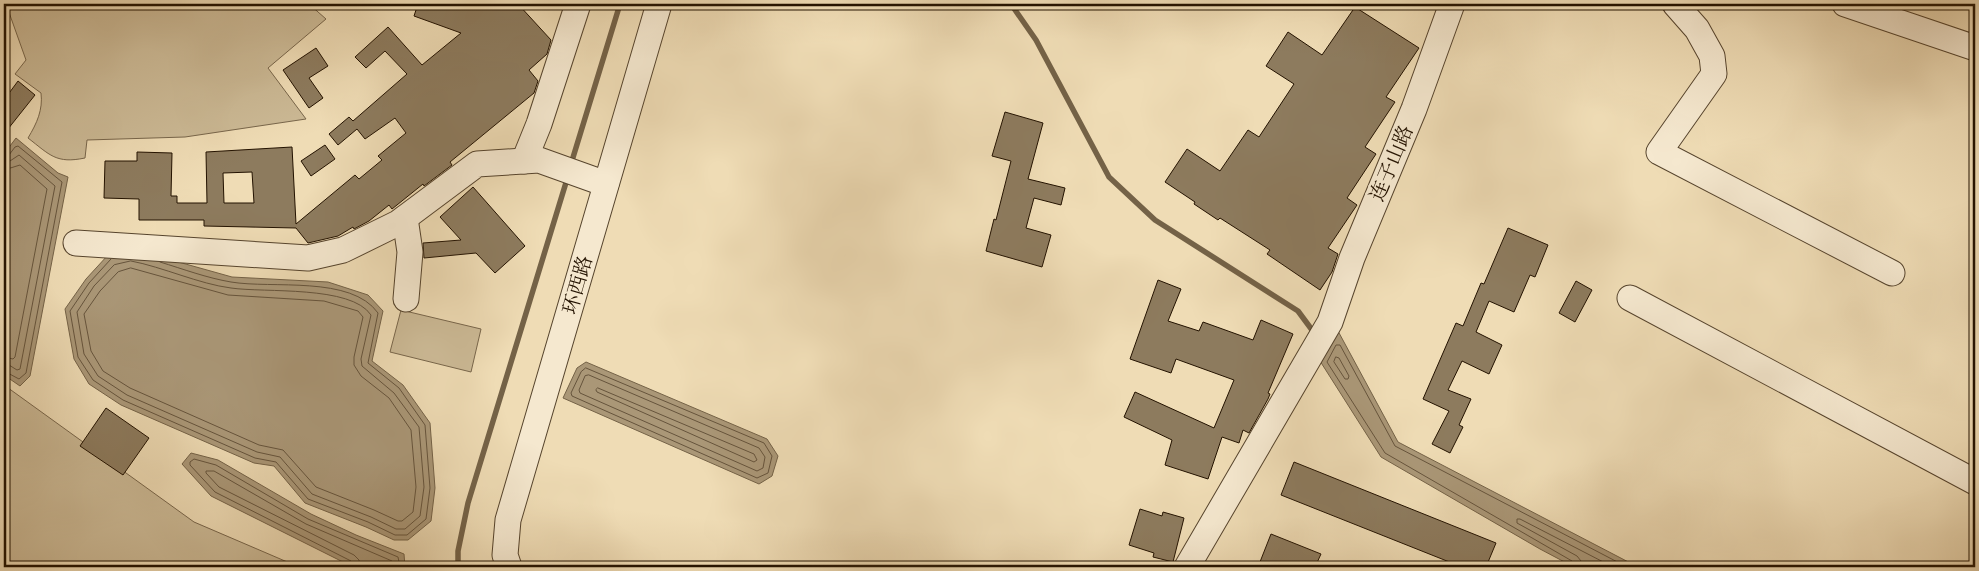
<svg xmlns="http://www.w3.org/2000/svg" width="1979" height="571" font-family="Alegreya,'Noto Serif SC',serif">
<rect width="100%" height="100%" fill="#efdcb5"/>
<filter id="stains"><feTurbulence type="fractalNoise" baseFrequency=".004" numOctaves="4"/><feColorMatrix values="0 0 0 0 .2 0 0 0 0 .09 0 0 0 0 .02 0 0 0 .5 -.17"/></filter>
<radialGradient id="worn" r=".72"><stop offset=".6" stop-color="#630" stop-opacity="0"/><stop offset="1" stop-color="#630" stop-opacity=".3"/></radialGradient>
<g fill="#ccba96" stroke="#78664b">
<path d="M6 4H309L326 19 268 68 306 119 185 137 87 140 85 158C56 164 50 155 28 138 37 123 43 110 41 93L15 74 26 60Z"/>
<path d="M401 310 481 329 471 372 390 352Z"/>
<path d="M4 385 194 522 299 567H4Z"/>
</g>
<g fill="#aa9777" stroke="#746247">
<path d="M16 138 58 173 68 177 30 376 20 386 4 375V154Z"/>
<path d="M132 249 232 277 328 282 368 295 383 311 372 361 403 385 430 423 435 488 431 521 408 540H394L366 527 305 503 274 466 254 463 121 405 89 384 74 359 65 309 86 279 108 255Z"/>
<path d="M1338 331 1398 442 1638 567H1574L1540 549 1381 457 1320 361Z"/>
<path d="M586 362 767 439 778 456 772 476 759 484 563 398 577 368Z"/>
<path d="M191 453 218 460 311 514 356 535 404 554 405 567H353L211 496 182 464Z"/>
</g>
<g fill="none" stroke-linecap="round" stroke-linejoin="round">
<g stroke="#66543c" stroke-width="1">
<path d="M4 156 9 155 15 147 18 146 62 182 26 373 19 379 4 371"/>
<path d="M4 162 10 161 19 155 55 186 20 369 17 370 9 365H4"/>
<path d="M4 170 20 165 47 189 15 357 13 359 4 357"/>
<path d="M111 259 89 283 70 311 78 357 93 380 123 400 255 458 276 462 308 499 368 522 395 535H407L426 519 430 488 425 425 399 388 368 363 378 313C351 275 272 289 231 282 207 278 183 269 160 262"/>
<path d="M131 261C163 267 199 284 231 288 265 293 351 285 371 315L361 359 362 366 394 393 419 427 424 487 420 516 405 529H396L371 517 312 494 280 457 257 452 127 395 98 376 84 354 77 312 94 286 114 265Z"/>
<path d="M131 268 228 295 324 301 358 311 363 317 354 357V365L361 376 389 398 411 430 416 487 413 512 402 521H398L374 510 316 487 283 450 259 445 130 388 103 371 91 351 84 314 100 291 118 272Z"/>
<path d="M1336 357 1339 358 1349 376 1348 379H1345L1334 362Z"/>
<path d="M586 368 764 443 772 456 768 473 757 478 572 396 571 393 581 372Z"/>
<path d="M589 375 759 448 765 457 763 468 757 471 580 393 579 390 585 376Z"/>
<path d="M598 388 754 454 757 460 754 462 597 392 596 390Z"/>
<path d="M354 567 351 561 215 492 190 465V462L194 459 216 465 308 519 398 557 400 567"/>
<path d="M360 567 359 560 354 555 219 487 206 473V471H214L306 524 392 561 394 567"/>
<path d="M1575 567 1572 561 1385 453 1327 362 1336 345H1340L1395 446 1627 567"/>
<path d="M1582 567 1581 561 1577 556 1517 523V519H1520L1613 567"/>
</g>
<g stroke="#746247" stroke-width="5.5">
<path d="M1011 4 1036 40 1109 177 1155 220 1298 311 1315 334"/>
<path d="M571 164 620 4"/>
<path d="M458 567V551L468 503 568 176"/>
</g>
</g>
<g fill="#8d7b5e" stroke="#231200" fill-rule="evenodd">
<path d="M418 4H518L551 40 547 54 529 70 538 81 534 93 450 162 452 165 424 186 423 184 392 209 389 205 369 221 354 229 353 227 338 236 308 243 296 228 204 226V220H139V199L104 198 105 161H137V152L172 153 171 196H177V203H207L206 152 292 147 296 224 355 175 359 179 382 160 378 156 406 133 395 118 365 139 357 129 338 145 329 134 349 117 353 121 407 74 385 51 366 68 355 57 388 27 422 65 461 33 414 16ZM252 172 254 203H224L223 173Z"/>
<path d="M1355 7 1419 48 1386 97 1395 102 1365 147 1376 154 1347 198 1357 205 1328 248 1338 254 1332 272 1320 290 1267 254 1270 250 1220 218 1218 220 1194 204 1195 202 1165 182 1187 149 1220 171 1248 130 1259 137 1294 84 1266 66 1288 32 1322 55Z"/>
<path d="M316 48 328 66 309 78 323 98 309 108 283 70Z"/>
<path d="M18 81 35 95 4 134V100Z"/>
<path d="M1005 112 1043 123 1028 179 1065 188 1061 205 1034 198 1026 228 1051 235 1042 267 986 251 994 219 996 220 1011 161 992 156Z"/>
<path d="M325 145 335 159 311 176 301 161Z"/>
<path d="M473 187 525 246 495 273 476 253 424 258 423 243 461 240 440 217Z"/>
<path d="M1508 228 1548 245 1535 277 1530 275 1514 312 1489 301 1476 332 1502 345 1489 374 1462 361 1448 390 1471 399 1459 425 1463 427 1450 453 1432 444 1449 411 1423 399 1456 323 1463 326 1481 283 1484 284Z"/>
<path d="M1158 280 1181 289 1168 321 1199 331 1203 322 1253 340 1261 320 1293 334 1268 393 1270 394 1268 399 1249 433 1243 430 1239 443 1222 437 1208 479 1165 465 1172 440 1124 417 1135 392 1214 428 1234 380 1176 359 1171 373 1130 359Z"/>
<path d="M1576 281 1592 290 1575 322 1559 313Z"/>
<path d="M106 408 149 438 123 475 80 446Z"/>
<path d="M1294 462 1496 543 1486 567H1462L1281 495Z"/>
<path d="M1140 509 1162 516 1163 512 1184 518 1173 562 1153 557 1154 553 1129 545Z"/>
<path d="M1271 534 1321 554 1315 567H1258Z"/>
</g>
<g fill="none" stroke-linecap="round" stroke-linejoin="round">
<g stroke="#56442d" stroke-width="27">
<g id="minor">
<path d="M1675 4 1697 29 1712 56 1714 74 1659 152 1892 273"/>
<path d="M1845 4 1975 48"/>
<path d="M524 161 539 124 578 4"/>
<path d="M405 218 410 252 406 299"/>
<path d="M76 243 308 258 343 250 398 223 477 164 539 160 606 184"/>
<path d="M1630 298 1975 482"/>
<path d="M509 567 505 555 508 520 659 4"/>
<path d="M1187 567 1330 322 1352 258 1414 109 1452 4"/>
</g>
</g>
<use href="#minor" stroke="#f5e8cf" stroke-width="25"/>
</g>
<g text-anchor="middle" stroke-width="4.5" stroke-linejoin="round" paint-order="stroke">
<g font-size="20" fill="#231200" stroke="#f5e8cf">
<text transform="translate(1391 163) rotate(-67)" y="7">连子山路</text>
<text transform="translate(577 285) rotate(-74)" y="7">环西路</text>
</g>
</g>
<rect width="1979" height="571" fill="none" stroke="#efdcb5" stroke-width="20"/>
<rect x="5" y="5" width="1969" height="561" fill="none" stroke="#231200" stroke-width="2.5"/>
<rect x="10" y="10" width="1959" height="551" fill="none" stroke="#231200"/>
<rect width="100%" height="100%" filter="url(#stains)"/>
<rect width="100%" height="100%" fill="url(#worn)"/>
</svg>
